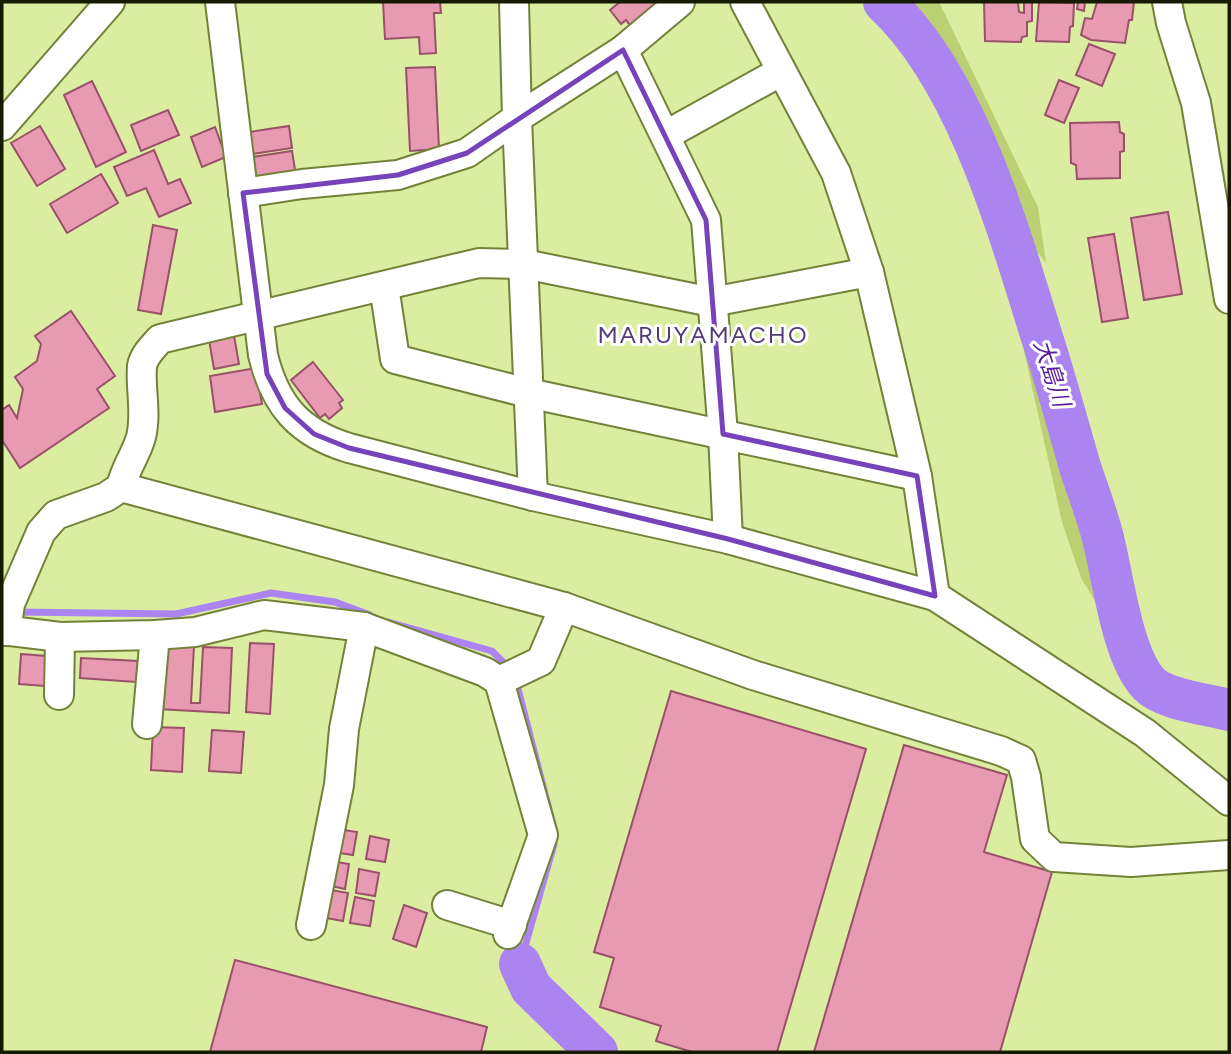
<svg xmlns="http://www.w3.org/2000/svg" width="1231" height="1054" font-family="Figtree,'Noto Sans JP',sans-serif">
<rect width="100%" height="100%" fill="#dbeda1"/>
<g fill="#bbcf73">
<path d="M912 2H939L1038 207 1046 263 1022 233 984 131Z"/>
<path d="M1024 351 1037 371 1058 424 1079 494 1097 541 1115 609 1098 606 1081 578 1062 522Z"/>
</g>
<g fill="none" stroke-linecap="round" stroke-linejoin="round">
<g stroke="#ac84f2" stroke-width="7">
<path d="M16 612 176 614 271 593 335 602 370 615"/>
<path d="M388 622 492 651 509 668"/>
<path d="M516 681 553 825"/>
<path d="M520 964 554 844"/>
</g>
<g stroke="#ac84f2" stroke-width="42">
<path d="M884 2C970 82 1011 240 1046 350 1058 389 1069 428 1080 467 1088 491 1097 514 1103 538 1113 577 1122 656 1149 684 1164 700 1208 704 1229 710"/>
<path d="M520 964 531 988 597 1052"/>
</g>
</g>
<g fill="#e99ab3" stroke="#995169" stroke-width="2">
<path d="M383 2H440L441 13H434L436 53 420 54 419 37 385 39Z"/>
<path d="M620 2H658L650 9 652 12 632 28 626 20 621 24 610 10Z"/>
<path d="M984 2H1018L1019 12 1024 13V2H1032V21L1027 22V36L1022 37 1021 42 985 41Z"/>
<path d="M1039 2 1074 3 1073 26 1070 27 1069 42 1036 41Z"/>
<path d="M1078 2H1085L1084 11 1077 9Z"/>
<path d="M1097 2H1134L1132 20H1129L1125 43 1091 40 1081 35 1085 18 1092 19Z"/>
<path d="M1089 44 1115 54 1102 86 1076 75Z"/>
<path d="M435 67 439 149 410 151 406 68Z"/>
<path d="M1059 80 1079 88 1064 123 1045 115Z"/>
<path d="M92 81 126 152 96 167 64 95Z"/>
<path d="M168 110 179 135 141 151 131 125Z"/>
<path d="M1119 122 1120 132 1124 134V151L1120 152V178L1077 179 1076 165 1071 163 1070 123Z"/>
<path d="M40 126 65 169 37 186 11 143Z"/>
<path d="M289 126 292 148 252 154 249 132Z"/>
<path d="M215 127 226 157 202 167 191 137Z"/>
<path d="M154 150 168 184 180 179 191 203 159 217 146 188 127 196 114 167Z"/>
<path d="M292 151 296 176 256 182 253 157Z"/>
<path d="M101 174 118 203 67 233 50 204Z"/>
<path d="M1168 212 1182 294 1144 300 1131 218Z"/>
<path d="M153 225 177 230 161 314 138 310Z"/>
<path d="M1114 234 1128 318 1102 322 1088 238Z"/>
<path d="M71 311 115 376 97 389 109 408 20 468 2 440V410L9 405 17 418 23 389 15 377 37 361 41 344 35 336Z"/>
<path d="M233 330 239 364 214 369 208 334Z"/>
<path d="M313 362 343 400 339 403 342 408 329 419 325 414 320 418 291 380Z"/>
<path d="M256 368 262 404 215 412 210 376Z"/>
<path d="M250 643 274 644 270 714 246 712Z"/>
<path d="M161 644 194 646 191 703H200L203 647 232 648 229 713 158 709Z"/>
<path d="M21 654 47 656 45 686 19 684Z"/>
<path d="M81 658 138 661 136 682 80 678Z"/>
<path d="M671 691 866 749 777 1052H692L656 1041 661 1026 600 1007 614 958 594 952Z"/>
<path d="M153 727 184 728 182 772 151 770Z"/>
<path d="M212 730 244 732 241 773 209 771Z"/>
<path d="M904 745 1007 775 984 852 1052 872 1000 1052H814Z"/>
<path d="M337 829 357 832 353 855 333 852Z"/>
<path d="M370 836 389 840 385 862 366 859Z"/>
<path d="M331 861 349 864 345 889 327 885Z"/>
<path d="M359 869 379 873 375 896 356 893Z"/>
<path d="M325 889 348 893 343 921 321 917Z"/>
<path d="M355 897 374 901 370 926 350 923Z"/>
<path d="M404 905 427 913 416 947 393 939Z"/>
<path d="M235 960 487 1027 481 1052H210Z"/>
</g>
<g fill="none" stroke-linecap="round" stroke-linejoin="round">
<g stroke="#738239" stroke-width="32">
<g id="minor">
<path d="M220 2 263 355C275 405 299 433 349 448L533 496 728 539 935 596 1145 733 1229 801"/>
<path d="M514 2 517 118 533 496"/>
<path d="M745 2 836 173 869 272 917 476 935 596"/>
<path d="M1167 2 1171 23 1196 103 1229 299"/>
<path d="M623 50 706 220 723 434 728 539"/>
<path d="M2 126 110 2"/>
<path d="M666 135 780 72"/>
<path d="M243 193 302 184 398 175 467 153 517 118 623 50 680 2"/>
<path d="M384 286 395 359 528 393 917 476"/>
<path d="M121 487 564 607 753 675 1001 751 1021 760 1026 777 1035 839 1054 857 1131 862 1229 855"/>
<path d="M2 630 60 637 155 635 195 632 264 615 364 627 485 672 499 681 543 835 508 934"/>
<path d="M6 631 10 604 41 532 56 515 106 497 121 487C125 468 136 455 141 437 147 413 140 389 142 366 144 355 153 347 160 339L479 263 524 264 712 302 869 272"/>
<path d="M499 681 541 661 564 607"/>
<path d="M59 695 60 637"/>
<path d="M147 724 155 635"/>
<path d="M447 905 512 925"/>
<path d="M311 925 339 785 344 729 364 627"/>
</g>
</g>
<use href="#minor" stroke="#fff" stroke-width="28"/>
</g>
<path fill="none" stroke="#7643bb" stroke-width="5" stroke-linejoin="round" d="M623 50 706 220 723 434 917 476 935 596 728 539 349 448 314 434 285 408 267 374 243 193 398 175 467 153Z"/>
<g text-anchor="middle" stroke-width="6" stroke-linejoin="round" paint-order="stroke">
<g font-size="23" font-style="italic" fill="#5a1b9d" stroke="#fff">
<text transform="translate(1052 373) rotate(72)" y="8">大島川</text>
</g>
<g font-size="24" letter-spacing="2" fill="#523b77" stroke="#fff">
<text x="703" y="343">MARUYAMACHO</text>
</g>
</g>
<rect width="1231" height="1054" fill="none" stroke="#151b00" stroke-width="7"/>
</svg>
